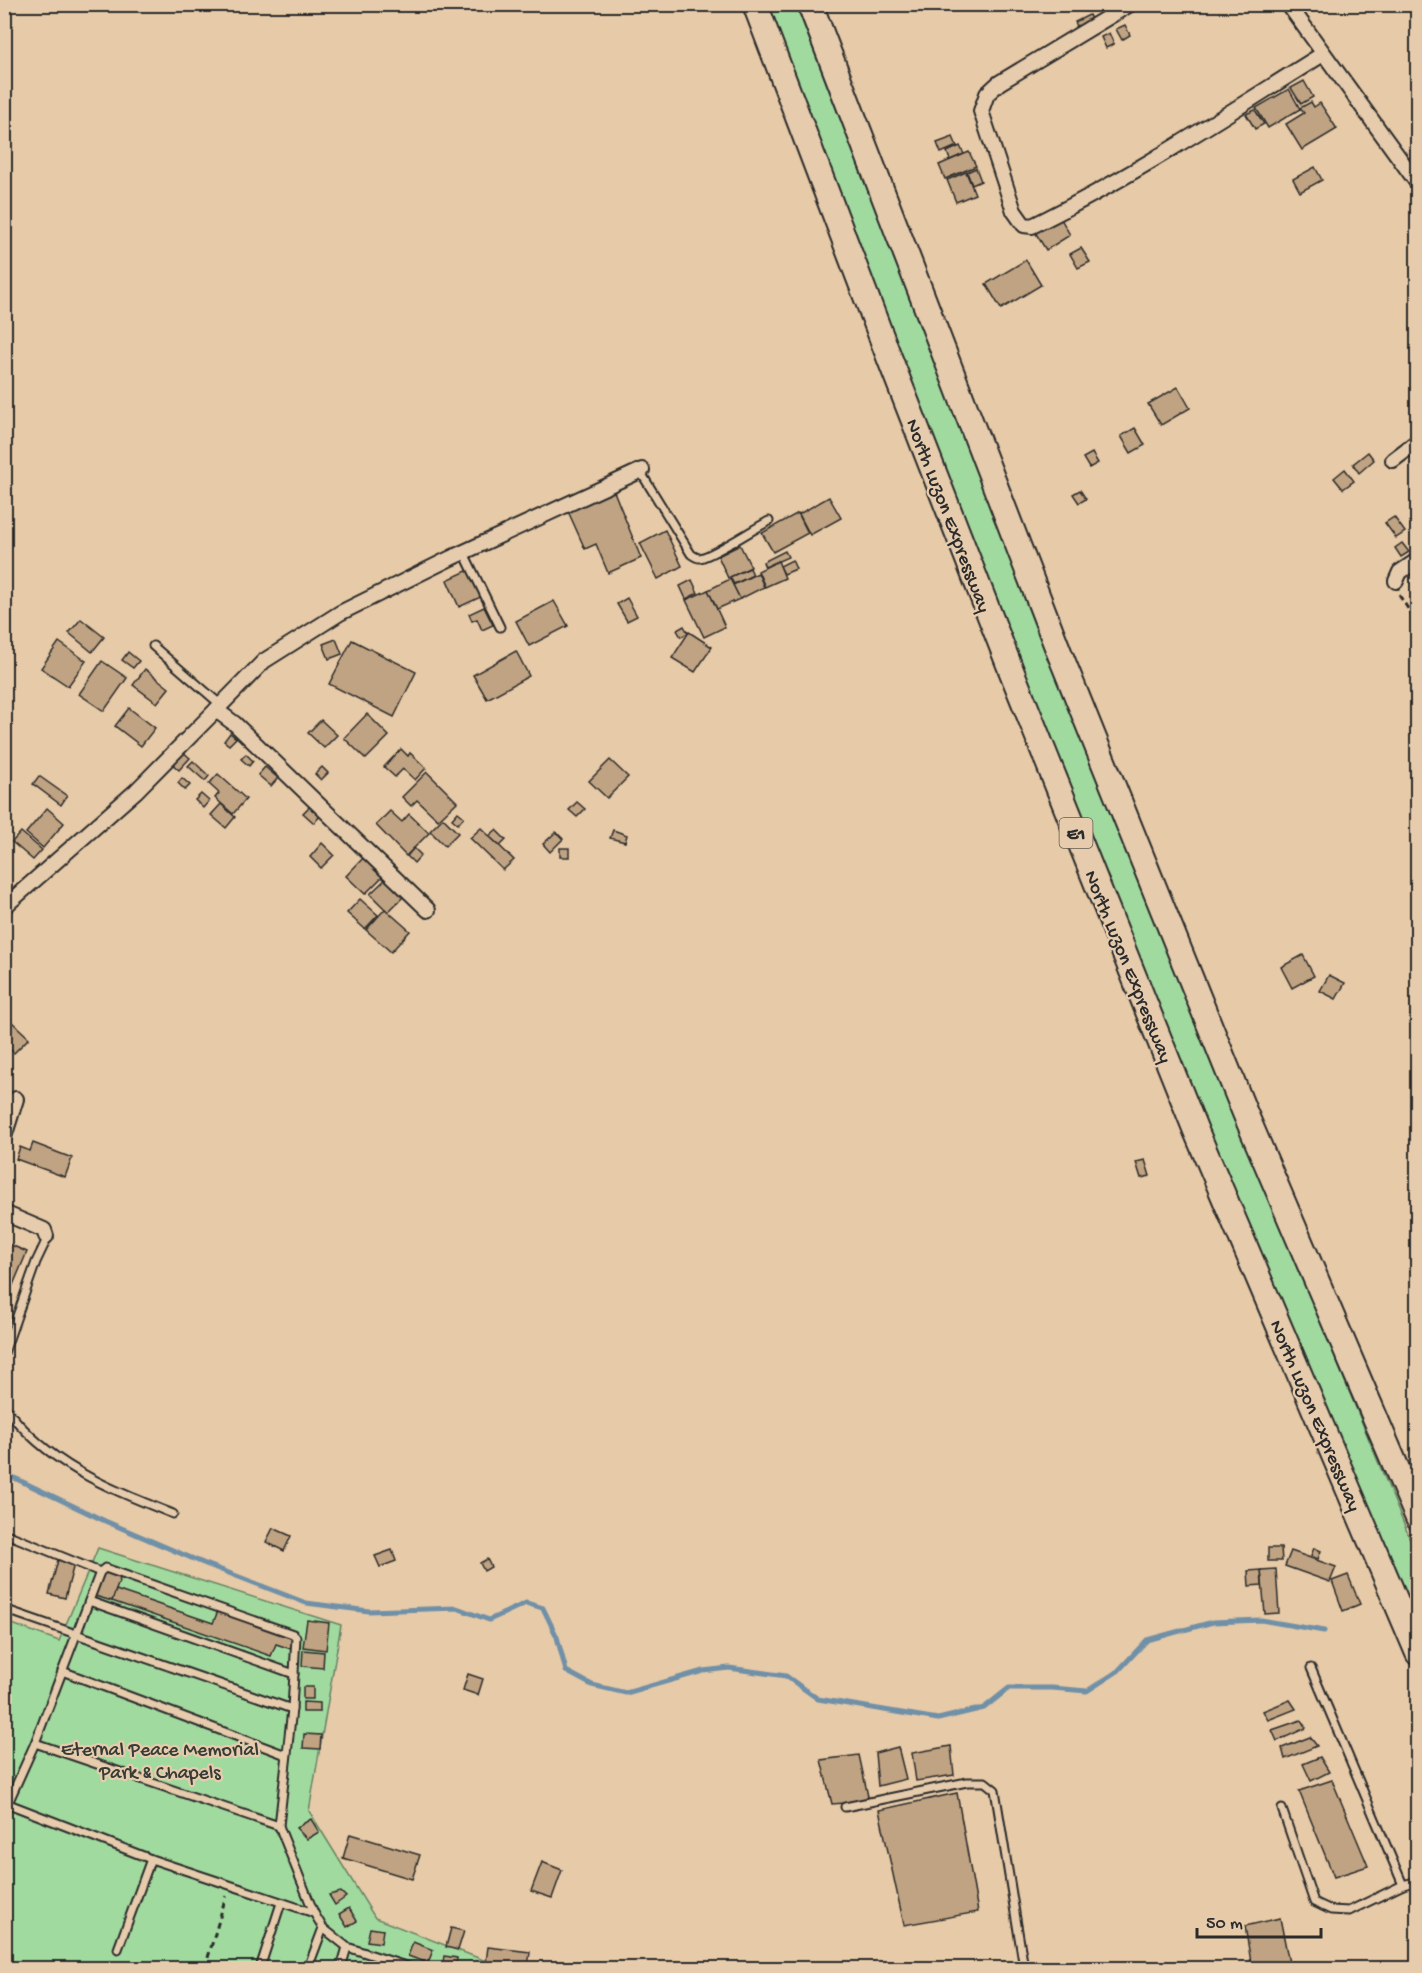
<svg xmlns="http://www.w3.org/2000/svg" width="1422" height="1973" font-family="'Gochi Hand',sans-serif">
<rect width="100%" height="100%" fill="#e7caa7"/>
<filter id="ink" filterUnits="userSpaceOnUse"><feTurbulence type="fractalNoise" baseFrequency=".0167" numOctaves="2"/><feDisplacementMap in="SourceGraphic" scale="12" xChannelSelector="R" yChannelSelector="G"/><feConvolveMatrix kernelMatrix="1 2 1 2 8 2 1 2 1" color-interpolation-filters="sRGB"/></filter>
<g filter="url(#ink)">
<g fill="#a1da9f" stroke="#668265" stroke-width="1.5">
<path d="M762 5H796L1036 624 1266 1190 1417 1556V1633L1336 1442 1007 643Z"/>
<path d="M98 1548 341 1625 309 1811 375 1918 504 1968H5L4 1621 59 1641Z"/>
</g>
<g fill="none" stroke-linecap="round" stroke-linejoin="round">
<path stroke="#6f90a8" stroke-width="5" d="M4 1473 105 1521 203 1563 306 1603 369 1611 457 1608 489 1620 526 1603 543 1608 557 1637 566 1671 592 1685 626 1693 703 1671 729 1668 786 1676 818 1699 938 1719 984 1708 1009 1688H1052L1087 1691 1118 1671 1147 1640 1213 1622 1261 1620 1324 1631"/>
</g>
<g fill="#c0a382" stroke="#2b2b2b" stroke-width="1.5">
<path d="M1089 15 1092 21 1078 28 1075 22Z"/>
<path d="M1125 25 1130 35 1122 40 1116 29Z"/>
<path d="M1109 33 1114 44 1106 48 1101 37Z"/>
<path d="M1304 81 1313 97 1301 104 1291 88Z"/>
<path d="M1289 89 1300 109 1268 128 1256 108Z"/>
<path d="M1311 102 1314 107 1320 103 1337 129 1302 150 1286 124 1304 113 1300 108Z"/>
<path d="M1255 110 1264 124 1255 129 1246 114Z"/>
<path d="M953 137 957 146 941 153 937 143Z"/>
<path d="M960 146 964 154 950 160 947 152Z"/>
<path d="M969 152 976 166 945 179 939 165Z"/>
<path d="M1315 167 1322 180 1300 192 1293 179Z"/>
<path d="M976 168 981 181 972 185 967 172Z"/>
<path d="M966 172 975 194 956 202 947 180Z"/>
<path d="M1060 217 1070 235 1046 250 1035 232Z"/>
<path d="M1081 248 1090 262 1078 268 1070 254Z"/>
<path d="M1026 260 1041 285 1001 309 986 284Z"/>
<path d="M1178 387 1190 408 1161 425 1148 404Z"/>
<path d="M1135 428 1145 445 1131 453 1121 436Z"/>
<path d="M1368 452 1374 460 1359 473 1353 464Z"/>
<path d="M1092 453 1098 463 1089 468 1083 458Z"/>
<path d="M1345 469 1354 481 1343 489 1334 478Z"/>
<path d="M613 489 641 558 608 573 596 544 585 549 567 509Z"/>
<path d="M1080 490 1086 499 1079 503 1073 494Z"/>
<path d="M829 497 841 518 810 535 799 514Z"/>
<path d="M798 513 808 533 773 552 762 533Z"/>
<path d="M1394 517 1405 532 1396 538 1385 523Z"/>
<path d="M665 530 682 566 658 579 640 543Z"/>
<path d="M1402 543 1409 552 1401 557 1395 548Z"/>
<path d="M740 545 751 567 728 578 718 556Z"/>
<path d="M785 551 788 557 765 567 763 562Z"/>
<path d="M792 560 796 569 784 574 780 566Z"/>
<path d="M778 561 785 578 765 587 758 571Z"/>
<path d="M750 568 753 575 734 584 730 577Z"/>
<path d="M471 569 483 596 459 607 447 580Z"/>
<path d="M758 573 764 587 740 599 733 585Z"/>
<path d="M730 579 740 599 717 609 708 590Z"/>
<path d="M692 580 698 593 686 599 680 586Z"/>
<path d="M708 590 725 627 704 637 686 600Z"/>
<path d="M627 598 637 616 627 621 617 604Z"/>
<path d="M554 601 568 626 529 646 516 621Z"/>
<path d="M484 607 493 625 482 630 477 619 472 621 469 614Z"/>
<path d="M81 619 104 637 92 652 69 633Z"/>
<path d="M684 626 688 633 681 637 677 630Z"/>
<path d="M689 632 712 647 695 672 672 658Z"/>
<path d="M336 639 342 654 329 659 323 644Z"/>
<path d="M352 640 416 672 394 717 329 684Z"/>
<path d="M59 642 86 661 68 686 41 668Z"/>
<path d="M516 651 529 676 487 699 473 675Z"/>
<path d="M128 652 139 661 133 668 122 660Z"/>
<path d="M102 661 127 678 104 711 79 694Z"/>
<path d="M145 669 169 688 157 703 133 685Z"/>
<path d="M129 708 155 728 141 746 115 726Z"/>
<path d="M367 714 389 736 366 759 344 738Z"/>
<path d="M321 720 337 735 324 748 308 733Z"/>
<path d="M230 733 236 738 229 745 224 741Z"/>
<path d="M401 749 408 756 410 753 426 768 415 780 403 769 395 777 384 767Z"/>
<path d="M182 751 190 758 179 770 171 763Z"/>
<path d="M246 754 253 761 249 766 241 759Z"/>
<path d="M610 760 628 777 607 798 589 781Z"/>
<path d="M193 761 209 776 205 781 188 766Z"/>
<path d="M265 767 278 778 271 786 258 775Z"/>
<path d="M322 767 328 773 321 780 315 774Z"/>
<path d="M427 772 457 802 438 820 417 800 411 806 402 797Z"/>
<path d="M218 774 246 799 233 814 215 798 219 793 209 784Z"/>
<path d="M39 776 67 796 61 805 33 784Z"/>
<path d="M182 778 190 785 185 790 178 783Z"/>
<path d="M201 794 209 801 203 808 195 800Z"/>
<path d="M577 802 585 809 577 817 569 810Z"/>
<path d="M221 804 235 817 226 828 211 815Z"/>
<path d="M309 807 320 816 314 823 303 813Z"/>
<path d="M47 808 64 823 43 848 26 833Z"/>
<path d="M390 811 402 822 409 814 429 833 406 856 376 825Z"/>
<path d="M458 812 464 817 458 824 452 819Z"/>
<path d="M443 818 458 833 445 846 430 831Z"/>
<path d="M481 828 514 860 503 870 470 838Z"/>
<path d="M496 830 506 840 500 846 489 836Z"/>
<path d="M613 830 627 835 625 842 610 838Z"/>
<path d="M21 832 42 850 33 860 12 842Z"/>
<path d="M556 832 563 839 550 852 543 844Z"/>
<path d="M322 843 334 855 321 868 310 857Z"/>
<path d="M414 848 421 855 414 863 407 856Z"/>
<rect x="560" y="848" width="9" height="9"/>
<path d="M366 855 385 874 365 894 346 876Z"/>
<path d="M390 875 408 892 388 912 370 894Z"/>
<path d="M360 899 378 915 365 929 347 913Z"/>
<path d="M385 909 410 931 391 952 366 930Z"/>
<path d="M1303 955 1314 976 1292 988 1281 967Z"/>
<path d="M1329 975 1345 983 1336 999 1320 991Z"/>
<path d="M12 1022 29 1038 14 1053 4 1044V1030Z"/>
<path d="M33 1143 72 1158 65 1177 16 1159 20 1147 30 1151Z"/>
<path d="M1145 1160 1150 1176 1141 1178 1136 1162Z"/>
<path d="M4 1242 27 1252 10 1292 4 1290Z"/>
<path d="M273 1528 291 1536 284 1551 266 1542Z"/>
<path d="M1268 1548H1281L1282 1561H1268Z"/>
<path d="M1314 1548 1321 1551 1318 1559 1311 1556Z"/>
<path d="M392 1550 396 1561 380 1567 375 1556Z"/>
<path d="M1291 1551 1336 1567 1330 1582 1285 1566Z"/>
<path d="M487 1559 491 1567 484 1571 480 1563Z"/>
<path d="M58 1560 74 1564 65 1598 49 1594Z"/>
<path d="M1276 1569 1279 1613 1265 1614 1261 1570Z"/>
<path d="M104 1570 121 1576 112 1601 95 1596Z"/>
<path d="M1261 1570 1262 1585 1249 1586 1248 1571Z"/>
<path d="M1348 1575 1360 1604 1343 1611 1332 1581Z"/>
<path d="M116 1590 213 1623 218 1611 295 1637 291 1649 276 1644 271 1656 112 1601Z"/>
<path d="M307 1620 329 1623 326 1650 303 1647Z"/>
<path d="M303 1650 324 1652 323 1668 302 1666Z"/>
<path d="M468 1674 483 1679 478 1695 463 1690Z"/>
<rect x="303" y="1687" width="10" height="12"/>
<path d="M1290 1700 1296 1709 1268 1720 1263 1711Z"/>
<path d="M303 1702 320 1703V1712H303Z"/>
<path d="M1301 1720 1306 1728 1277 1741 1272 1730Z"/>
<path d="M304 1734 321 1735 320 1749 303 1748Z"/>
<path d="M1310 1737 1317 1746 1285 1759 1282 1748Z"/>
<path d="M951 1746 954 1775 916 1781 912 1753Z"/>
<path d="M898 1747 906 1779 878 1786 875 1753Z"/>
<path d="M859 1755 869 1801 832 1804 821 1760Z"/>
<path d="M1320 1757 1329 1772 1311 1781 1303 1764Z"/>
<path d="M1332 1780 1368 1866 1334 1877 1299 1791Z"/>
<path d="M957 1793 978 1912 904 1925 879 1810Z"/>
<path d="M311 1819 319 1832 307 1839 296 1828Z"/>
<path d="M350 1834 420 1855 412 1879 343 1858Z"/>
<path d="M542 1862 562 1870 552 1898 531 1891Z"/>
<path d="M341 1892 346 1897 335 1905 329 1895Z"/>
<path d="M349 1908 357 1921 347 1927 339 1914Z"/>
<path d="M1280 1918 1290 1968H1252L1245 1926Z"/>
<path d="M370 1928 383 1930 381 1943 367 1941Z"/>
<path d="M451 1928 464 1931 458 1950 446 1947Z"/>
<path d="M413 1942 433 1950 428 1963 408 1956Z"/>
<path d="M488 1947 530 1952 528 1967 486 1962Z"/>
<path d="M444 1956 457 1958 456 1968H442Z"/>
</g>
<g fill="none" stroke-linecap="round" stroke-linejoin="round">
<g stroke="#2b2b2b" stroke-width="11">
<g id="lane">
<path d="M640 471 691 554C694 556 696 558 700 558 713 556 755 528 769 521"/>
<path d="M464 553 500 627"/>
<path d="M153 646 221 705"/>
<path d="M4 1353 36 1262 46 1241V1236"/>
<path d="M4 1406C48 1465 108 1488 173 1514"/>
<path d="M4 1533 100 1572"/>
<path d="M89 1601 294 1674"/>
<path d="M4 1609 292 1709"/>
<path d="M1311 1668 1403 1885 1418 1881"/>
<path d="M62 1671 286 1755"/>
<path d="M35 1743 279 1826"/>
<path d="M6 1803 151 1859 314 1913"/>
<path d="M845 1807 967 1782H985L995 1790 1024 1968"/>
<path d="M1282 1809 1314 1902 1331 1910 1349 1911 1403 1885"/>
<path d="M4 1812 35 1743 100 1572 105 1568 293 1634 296 1637 292 1709 279 1826 314 1913 323 1928 347 1947 412 1968"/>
<path d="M118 1949 151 1859"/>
<path d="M260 1968 281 1903"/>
<path d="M308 1968 323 1928"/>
<path d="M341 1968 347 1947"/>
</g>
</g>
<g stroke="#2b2b2b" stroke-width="18">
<g id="street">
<path d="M1130 4 999 83 987 94 981 111 1014 211 1024 225 1032 226C1134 176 1228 113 1323 54"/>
<path d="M1288 4 1418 184"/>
<path d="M1393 460 1418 441"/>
<path d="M1396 581 1400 572 1418 560"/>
<path d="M216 710 264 661 340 613 451 558 642 470"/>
<path d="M4 907 136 791 216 710 235 724 428 910"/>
<path d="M4 1137 16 1099"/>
<path d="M4 1213 44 1230 46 1236"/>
</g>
</g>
<g stroke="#2b2b2b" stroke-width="28">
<g id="highway">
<path d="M755 4 889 357 1011 670 1196 1131 1418 1653"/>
<path d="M810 4 1059 652 1245 1113 1418 1518"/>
</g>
</g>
<g stroke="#2b2b2b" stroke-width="3" stroke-dasharray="6 4.5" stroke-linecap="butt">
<path d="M1399 595 1418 624"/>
<path d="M205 1968 226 1896"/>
</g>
<use href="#lane" stroke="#e6ccad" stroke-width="7"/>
<use href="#street" stroke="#e6ccad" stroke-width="14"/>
<use href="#highway" stroke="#e6ccad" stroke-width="24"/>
</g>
</g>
<g text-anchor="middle" stroke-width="4.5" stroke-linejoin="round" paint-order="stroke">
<rect fill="#e6ccad" stroke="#635b52" stroke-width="1.5" x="1059.5" y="818" width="33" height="30" rx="4.5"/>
<g font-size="18" font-weight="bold" fill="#2b2b2b">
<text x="1076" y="839">E1</text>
</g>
<g font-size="20" fill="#2b2b2b" stroke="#e6ccad">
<text transform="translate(950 515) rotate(69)" y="7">North Luzon Expressway</text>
<text transform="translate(1130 966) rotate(68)" y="7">North Luzon Expressway</text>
<text transform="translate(1317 1415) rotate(67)" y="7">North Luzon Expressway</text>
</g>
<g font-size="20" fill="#373c37" stroke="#e6ccad">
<text x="160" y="1755">Eternal Peace Memorial<tspan x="160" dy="23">Park &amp; Chapels</tspan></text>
</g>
</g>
<rect width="1422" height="1973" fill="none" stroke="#e6ccad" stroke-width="24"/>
<rect x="12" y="12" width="1398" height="1949" fill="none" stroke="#2b2b2b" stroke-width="2" filter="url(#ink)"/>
<path d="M1197 1928v9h124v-9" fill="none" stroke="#2b2b2b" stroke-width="3"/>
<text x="1206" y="1928" font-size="18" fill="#2b2b2b" stroke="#e6ccad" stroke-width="4.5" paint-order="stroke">50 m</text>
</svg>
